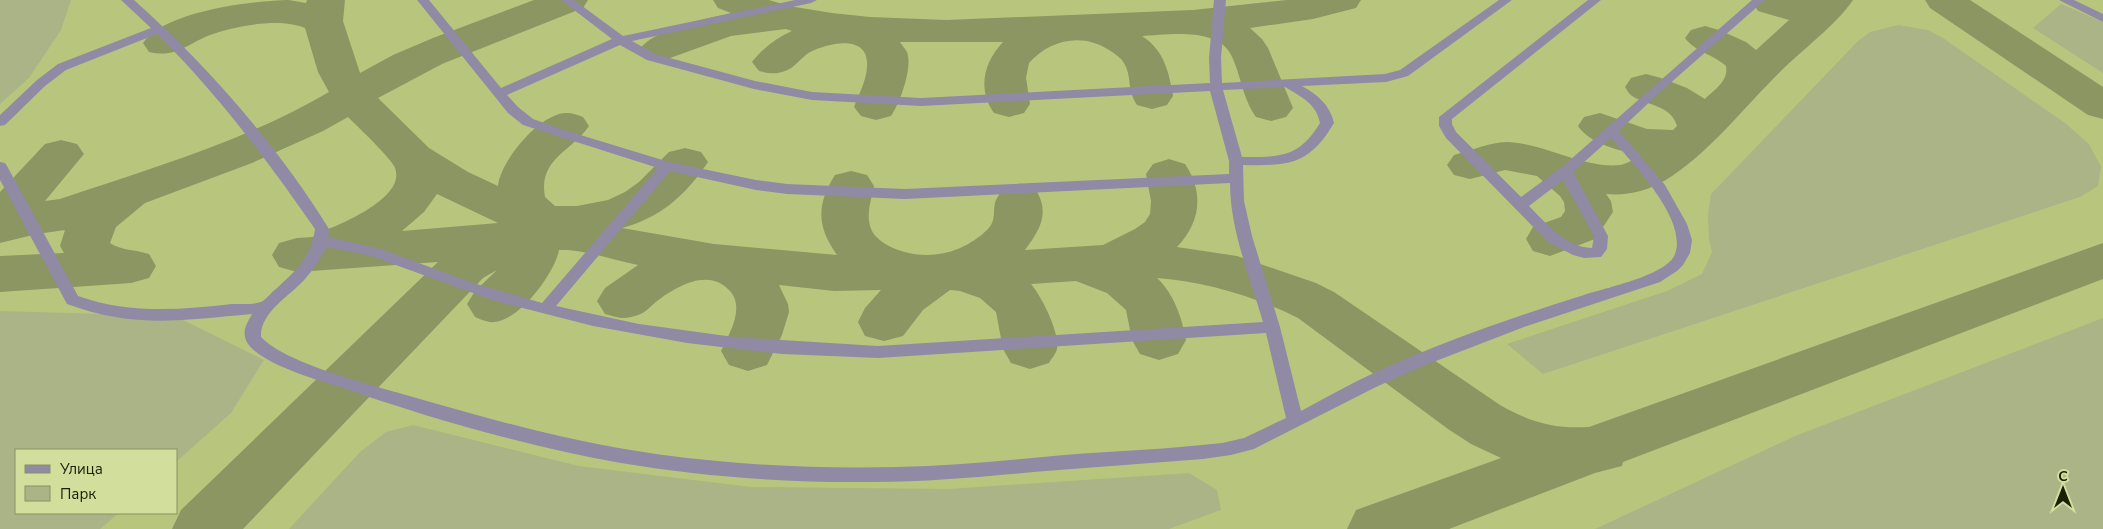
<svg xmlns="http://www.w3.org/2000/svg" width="2103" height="529" font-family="'Nunito Sans',sans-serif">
<rect width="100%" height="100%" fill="#c4d18f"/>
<path fill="#b8c67d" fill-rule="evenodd" d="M0 0H2103V529H0ZM16 450H176V513H16Z"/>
<g fill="#abb486">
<path d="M0 0H71L61 30 29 78 0 104Z"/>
<path d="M2061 4 2103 22V73L2033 28Z"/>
<path d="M1898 25 1928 30 1943 38 2065 123 2089 144 2101 167 2098 186 2080 197 1543 374 1507 344 1667 291 1702 274 1712 252 1709 240 1708 214 1711 194 1858 41 1870 32Z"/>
<path d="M0 311 175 316 264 360 231 413 176 462V450H16V513H119L100 529H0Z"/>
<path d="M2103 318V529H1595L1795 436Z"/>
<path d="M413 425 579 466 751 487 948 489 1189 473 1217 490 1221 510 1169 529H289L360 452 386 432Z"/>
</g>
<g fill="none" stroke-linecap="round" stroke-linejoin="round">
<g fill="#8c9662" fill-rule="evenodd">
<path d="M289 0 306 3 307 0H345L343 21 360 73 393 55 433 38 534 0H588L583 8 442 64 378 98 429 148 468 172 498 186C500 161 541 112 567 113 572 113 578 115 583 117L589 126C571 152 538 159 545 197L555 206H577L608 200 625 192 639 182 669 152 685 148 701 152 708 162C686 195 660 218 622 228L714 244 837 255C817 227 816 205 835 175L851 171 867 175 874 186C871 201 865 217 872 231 875 237 883 243 889 246 923 263 962 255 988 229 997 220 992 210 996 200 998 196 1000 193 1002 190L1019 186 1036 190C1050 213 1040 230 1025 250L1103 245 1135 229 1145 222 1150 214 1151 201 1146 174 1153 164 1169 159 1185 164C1204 192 1201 222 1177 247L1237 256 1316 283 1334 292 1500 405C1530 422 1553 429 1589 427L2103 243V279L1623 462 1622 466 1595 473 1449 529H1347L1356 510 1501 458 1471 444 1448 429 1298 318C1254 296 1206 282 1157 278 1174 294 1182 318 1186 340L1178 354 1159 360 1140 354 1132 340 1126 310 1107 293 1076 281 1031 284C1042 297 1060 333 1057 349 1056 354 1051 359 1049 363L1030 369 1011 363 1003 349 996 312 980 298 960 291 950 290 923 310 903 336 884 341 865 336 858 322 865 308 881 290 834 291 779 285 788 304 789 312 782 335 767 365 748 371 729 365 721 351C729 334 746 307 729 290 708 268 677 286 657 301 651 306 645 313 638 315 624 320 619 318 605 314L597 301 605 288 638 265C612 260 584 249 559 250 555 273 519 321 494 322 488 323 480 319 475 317L467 304 475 291 497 270 483 278 243 529H172L181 510 438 262 297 272 279 267 272 255 279 243 297 238 313 237 315 234C336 227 407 198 395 168 392 159 357 126 348 117L323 131 252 163 145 203 116 227 110 243C119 250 137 250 149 254L156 266 149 278 131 283 117 284 0 292V256L64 253 60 246 65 230 37 234 0 243V192L45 144 61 140 77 144 84 154 45 201 60 199C151 168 246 141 329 92L318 72 305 28C280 17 235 26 210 35 185 45 177 58 149 52L143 43C165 11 251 1 289 0ZM437 194 498 223 402 231 424 212Z"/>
<path d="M713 0H769L789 6 832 13 870 17 947 20 1193 10 1287 0H1361L1356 8 1313 19 1250 28 1262 39 1268 48 1293 108 1286 117 1271 121 1256 117C1242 98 1241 73 1230 53 1215 27 1166 35 1142 36 1164 50 1169 72 1173 96L1167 105 1152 109 1137 105C1127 90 1132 79 1125 65 1122 58 1115 54 1109 50 1082 32 1049 40 1029 63L1026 78 1030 104 1024 113 1009 117 994 113C977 89 984 62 1003 42H900C902 45 905 49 907 52 913 67 900 103 891 116L876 120 861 116 854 107C859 94 867 79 867 66 869 33 828 43 810 52 801 57 795 68 785 71 775 75 768 73 759 71L752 62C763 48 776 38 792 31L786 29 731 36 659 62 645 59 639 50C653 29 706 19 731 13L718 8Z"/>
<path d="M1755 0H1853C1837 24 1802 50 1780 72 1744 107 1708 155 1664 181 1647 191 1626 196 1606 194L1611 201 1613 212 1595 239 1550 256 1533 251 1526 239 1533 227 1561 217 1565 211 1564 202 1560 196 1537 176 1505 170 1470 179 1454 175 1447 165 1454 155C1469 151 1492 142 1506 142 1544 143 1583 169 1620 165 1627 164 1634 159 1640 155 1619 150 1591 145 1578 126L1584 117 1600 113 1647 129 1673 130 1677 126C1671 105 1648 106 1632 96 1629 94 1627 90 1625 87L1631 78 1646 74 1661 78 1687 88 1705 99C1714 90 1729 81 1726 66 1713 54 1695 52 1685 38L1691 30 1705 26 1719 30 1746 42 1756 50 1789 20 1758 11 1753 3Z"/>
<path d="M1925 0H1970L2103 87V119L2088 115 1930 8Z"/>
</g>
<g fill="#918aa4" fill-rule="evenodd">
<path d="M121 0H134C207 65 278 146 329 229L328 237 381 249 470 282 542 303 658 168 523 125 508 113 417 0H429L501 88 612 39 561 0H574L623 36 795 0H817L811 3 632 41 655 54 755 81 812 92 921 98 1210 83 1209 58 1214 0H1226L1221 58 1222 83 1385 74 1400 70 1499 0H1512L1408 76 1386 82 1302 86C1318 95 1330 105 1334 123 1309 165 1289 166 1243 165L1244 201 1252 236 1280 327 1301 411C1327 397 1352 383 1378 371 1445 341 1514 317 1584 295 1605 288 1668 275 1675 254 1688 219 1632 163 1611 138L1573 172 1608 236 1607 249 1601 257 1584 258 1573 255 1548 242 1446 138 1439 126V117L1588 0H1601L1452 119V124L1456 132 1521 197 1562 167 1752 0H1765L1659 93 1619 131 1665 185 1687 224 1692 240 1690 253 1683 265 1677 271 1660 282 1524 327 1423 366 1376 387 1254 449 1231 455 1203 459C1151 463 1098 467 1046 471 989 476 931 482 874 482 789 483 704 477 621 463 525 446 429 418 337 386 316 380 249 360 245 337 243 328 248 322 252 314 182 320 134 329 67 304L0 180V162L5 163 7 166 78 296C128 314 180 310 232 304 240 304 256 305 263 301 267 298 272 292 277 288 297 269 311 258 315 229 267 160 217 93 157 34L66 70 45 86 5 125 0 126V115L37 80 58 64 151 28ZM620 45 647 60 754 89 812 100 921 106 1210 91 1229 161V174L905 189 787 184 756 180 669 162 564 130 533 119 518 107 507 95ZM1285 87C1301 97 1316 103 1320 123 1299 158 1279 157 1242 157L1223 90ZM670 171 756 190 787 194 905 199 1230 183C1230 230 1250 277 1263 322L878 346 734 337 639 324 556 306ZM1563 180 1594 236 1592 248C1565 247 1547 224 1529 206ZM327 247 371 256 495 301 593 326 687 343 782 354 878 358 1266 333 1286 418 1244 438 1222 443C1169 449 1117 451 1064 455 1009 460 953 466 897 467 817 469 735 465 656 454 571 442 489 419 406 395 369 384 287 364 261 337 260 312 289 297 305 279 314 269 320 259 327 247Z"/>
<path d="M2059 0H2074L2103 14V22Z"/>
</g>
</g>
<rect x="15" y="449" width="162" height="65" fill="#d1de9c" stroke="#889260"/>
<rect x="25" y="465" width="25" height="8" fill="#918aa4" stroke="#889260"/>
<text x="60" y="474" font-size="15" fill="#1b1f05">Улица</text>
<rect x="25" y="486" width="25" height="15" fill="#abb486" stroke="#889260"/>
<text x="60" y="499" font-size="15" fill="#1b1f05">Парк</text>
<g transform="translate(2063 489)" stroke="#d1de9c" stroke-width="4" paint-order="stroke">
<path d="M0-4L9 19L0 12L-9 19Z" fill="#1b1f05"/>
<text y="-8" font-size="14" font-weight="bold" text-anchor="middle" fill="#1b1f05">С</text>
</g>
</svg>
